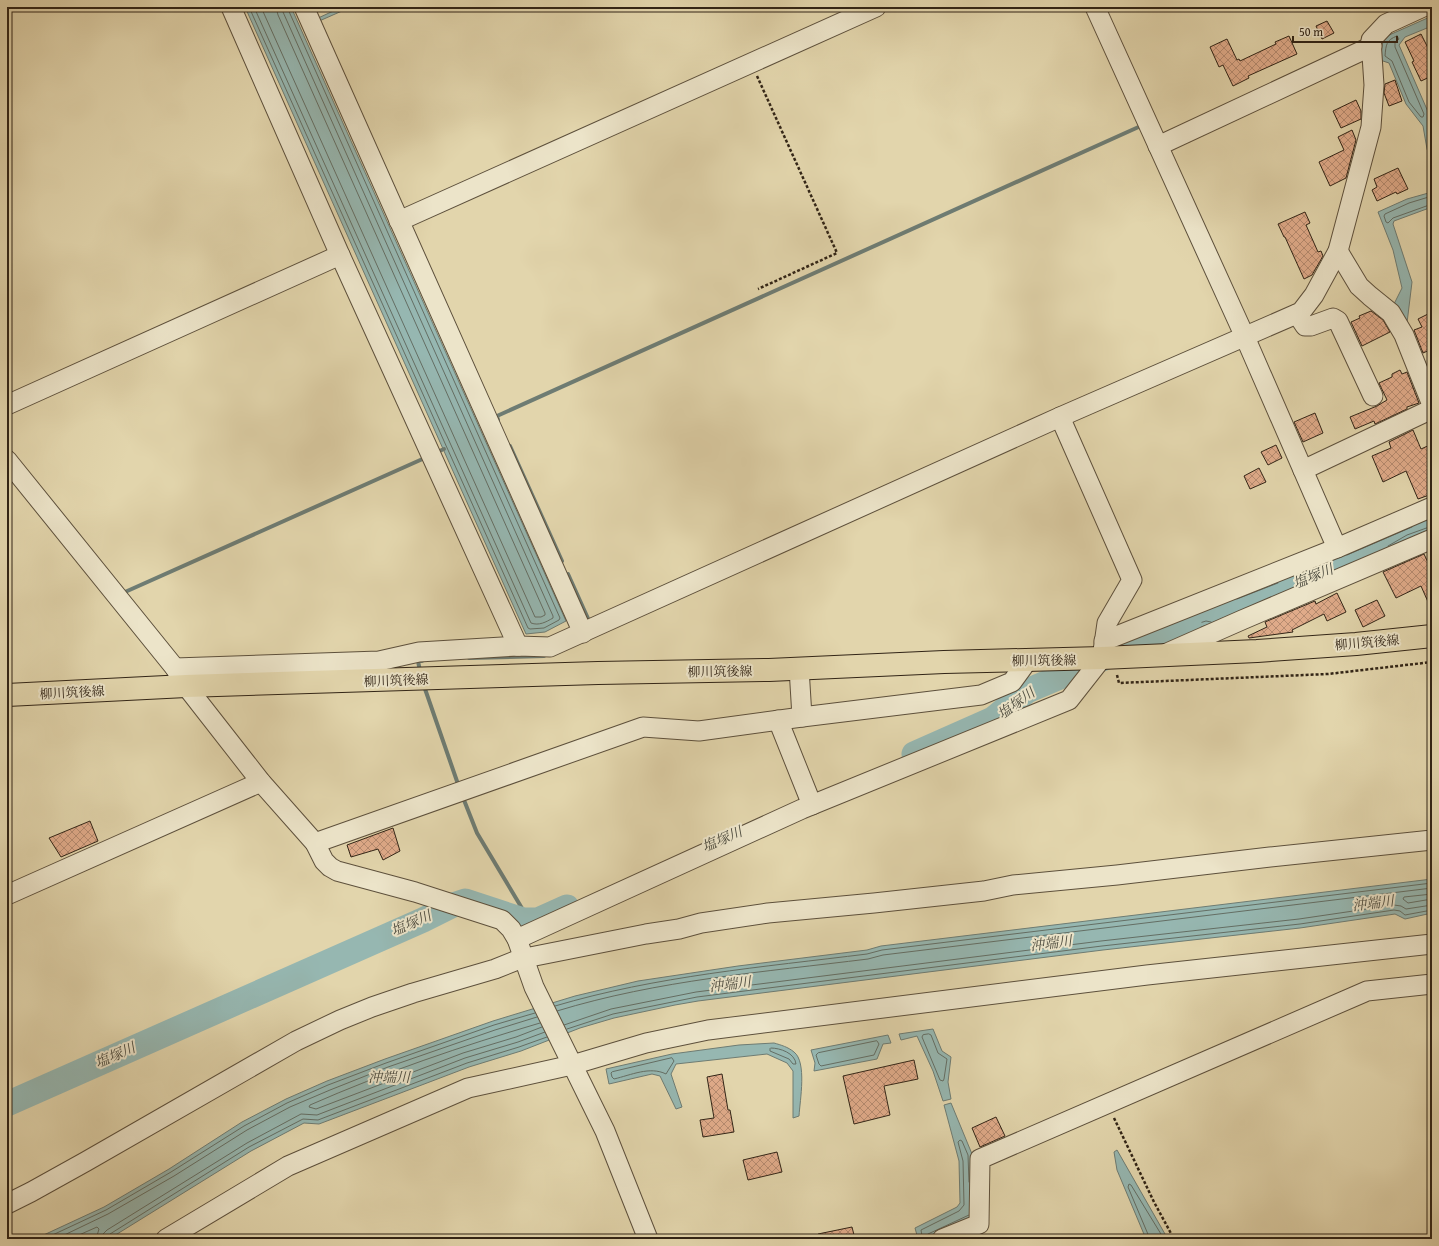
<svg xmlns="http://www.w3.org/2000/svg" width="1439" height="1246" font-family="'Gentium Book Plus','Noto Serif JP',serif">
<defs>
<pattern id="building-cross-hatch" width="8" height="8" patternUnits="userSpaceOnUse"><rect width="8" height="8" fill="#e0ab8a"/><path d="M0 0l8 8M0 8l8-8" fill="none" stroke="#b68b70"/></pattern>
</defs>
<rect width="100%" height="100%" fill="#e2d5ac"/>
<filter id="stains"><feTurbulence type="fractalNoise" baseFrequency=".005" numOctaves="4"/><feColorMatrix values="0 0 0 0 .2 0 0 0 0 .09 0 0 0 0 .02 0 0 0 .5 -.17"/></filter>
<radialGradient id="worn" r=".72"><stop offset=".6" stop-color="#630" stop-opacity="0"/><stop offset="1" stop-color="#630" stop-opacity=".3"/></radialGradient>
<g fill="#96b7b1" stroke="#6e7c73">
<path d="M245 7H291L566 621 545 632 526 634Z"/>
<path d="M342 7H351L317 22 316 19Z"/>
<path d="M1432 16V26L1405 37 1399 45 1432 121V165L1427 149 1423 126 1406 104 1389 63 1380 60 1383 41 1387 36Z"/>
<path d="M1432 192V207L1394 221 1393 224 1412 282 1407 323 1394 304 1402 288 1393 250 1378 212 1407 199Z"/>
<path d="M1432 514V529L1207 625 1163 639 1149 629Z"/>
<path d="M1432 879V913L1405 919 1395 914 1300 928 1103 950 698 1001 675 1005 614 1018 580 1028 521 1051 469 1067 319 1124 304 1123 251 1151 109 1239H35L104 1207 169 1169 242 1122 286 1099 327 1081 385 1059 493 1021 575 996 638 981 738 966 867 950 881 946Z"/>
<path d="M933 1029 942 1051 951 1057 948 1082 951 1099 943 1101 933 1071 917 1036 901 1040 899 1034Z"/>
<path d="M888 1035 891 1043 883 1044 877 1059 814 1071 815 1063 811 1050Z"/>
<path d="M774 1043C781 1045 788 1047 794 1052 807 1062 800 1100 799 1116L793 1118V1071L787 1063 767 1054 676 1064 671 1074 682 1107 676 1109 660 1076 652 1074 609 1084 606 1069 672 1054 739 1045Z"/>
<path d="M951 1103 972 1154 975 1217 925 1239H918L915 1228 957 1207 960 1203 959 1161 944 1105Z"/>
<path d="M1117 1150 1165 1234 1169 1239H1146L1117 1170 1114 1152Z"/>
</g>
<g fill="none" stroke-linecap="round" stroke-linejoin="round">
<g stroke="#646e64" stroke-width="1">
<path d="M249 7 528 628 530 629 544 628 559 620 560 618 287 7"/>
<path d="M254 7 531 623C539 626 546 622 553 618V616L283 12 282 7"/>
<path d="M261 7 535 617H541L545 615V613L278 15 276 7"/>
<path d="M1397 36 1399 39 1395 43V47L1424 114 1423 117H1421L1409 102 1392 61 1385 56C1386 45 1386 40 1397 36Z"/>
<path d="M1432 196 1409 203 1385 214 1384 216 1386 222 1388 223 1393 218 1432 204"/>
<path d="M1388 546 1407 535 1432 526"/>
<path d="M1347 555 1412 527"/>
<path d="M1237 599 1278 583"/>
<path d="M1160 630V632L1164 634 1206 621 1211 622"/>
<path d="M1432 894 1404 897 1403 899 1408 903 1432 899"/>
<path d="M555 1006C656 976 763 967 867 954L882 950 1432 883"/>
<path d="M557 1011C658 980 764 972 868 959L883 955 1432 888"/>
<path d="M540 1023C462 1046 385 1072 310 1105L309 1107 316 1109 463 1053 516 1037 542 1027"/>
<path d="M564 1025 611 1009 696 992 1101 941 1299 919 1394 905 1401 906 1406 909 1432 905"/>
<path d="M567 1029 613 1014 697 997 1102 946 1300 924 1394 910 1400 911 1405 915 1432 910"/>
<path d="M929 1034 931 1035 938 1053 947 1059 944 1079 943 1081 940 1080 922 1037 923 1035Z"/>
<path d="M877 1041 879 1044 874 1055 821 1066 819 1064 816 1055 818 1053Z"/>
<path d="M771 1048C780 1048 795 1053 796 1064H793L789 1059 770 1051V1049Z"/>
<path d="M672 1058 674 1061 666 1074C650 1066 631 1075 614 1079L612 1077 611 1073 612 1072Z"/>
<path d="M969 1215 928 1234 924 1237 922 1236 921 1230 959 1211 964 1205 963 1161 958 1142 960 1140 962 1141 968 1155 969 1182"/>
<path d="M44 1239 106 1210 171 1172 244 1126 287 1103 328 1085 386 1063 494 1025 535 1013"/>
<path d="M56 1239 108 1214 174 1176 247 1130 290 1107 330 1090 388 1067 495 1030 537 1017"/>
<path d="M70 1239 97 1227 99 1229 96 1239"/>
<path d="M102 1239 103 1234 107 1230 247 1143 301 1114 317 1115 465 1058 518 1042 545 1032"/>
<path d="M108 1239 110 1234 249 1147 303 1119 318 1120 467 1063 519 1047 547 1037"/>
<path d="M1150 1239 1128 1187 1129 1184 1131 1185 1164 1239"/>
</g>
<g stroke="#6e7c73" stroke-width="4">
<path d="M498 420 497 416 1143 125"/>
<path d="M510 446 562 561"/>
<path d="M435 453 444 449"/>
<path d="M568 574 590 623"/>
<path d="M125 592 427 457"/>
<path d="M469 658 544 656"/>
<path d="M420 671 418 661H422"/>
<path d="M424 686 459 787"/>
<path d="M462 795 477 833 529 920"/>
</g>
<g stroke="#96b7b1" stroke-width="25">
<path d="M914 754 993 719 1027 691 1189 622"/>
<path d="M7 1104 423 920 453 905 465 901 523 920H538L567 907"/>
</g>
</g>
<g fill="url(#building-cross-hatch)" stroke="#312416">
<path d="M1327 21 1334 33 1322 39 1316 26Z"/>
<path d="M1421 34 1432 56V76L1421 81 1412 62 1414 61 1405 42Z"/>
<path d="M1289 36 1297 54 1248 76 1249 78 1233 86 1223 65 1219 67 1210 47 1227 39 1237 60 1239 59 1240 61 1276 44 1275 42Z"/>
<path d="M1395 80 1402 101 1389 106 1384 93 1385 84Z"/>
<path d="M1356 100 1361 111V119L1341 128 1333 111Z"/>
<path d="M1352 130 1356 140 1346 178 1330 186 1319 162 1344 150 1338 137Z"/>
<path d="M1398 168 1408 189 1397 194 1396 192 1377 201 1372 190 1377 187 1374 179Z"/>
<path d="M1305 212 1310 223 1306 225 1318 252 1321 251 1323 256 1312 275 1304 279 1285 237H1284L1278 224Z"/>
<path d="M1371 311 1383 320 1390 332 1362 346 1351 322 1360 318 1359 316Z"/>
<path d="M1432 312V350V349L1423 353 1414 330 1422 327 1418 319Z"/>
<path d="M1400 370 1402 374 1407 372 1419 403 1407 407V409L1375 424 1374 421 1355 429 1350 417 1377 406 1387 400 1379 383 1392 377V374Z"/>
<path d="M1315 413 1323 433 1303 442 1294 422Z"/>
<path d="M1413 430 1421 449 1432 444V494L1418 499 1406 471 1383 482 1372 456 1391 448 1389 442Z"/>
<path d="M1276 445 1282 458 1268 465 1261 452Z"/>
<path d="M1259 468 1266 482 1250 489 1244 476Z"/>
<path d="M1424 554 1432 571V611L1421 586 1396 598 1383 572Z"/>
<path d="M1337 593 1346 612 1327 621 1324 614 1292 630 1293 632 1249 638 1248 636 1267 627 1265 622 1315 601 1316 604Z"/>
<path d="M1377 600 1385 616 1363 627 1355 610Z"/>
<path d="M90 821 98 841 61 857 49 838Z"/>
<path d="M393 828 400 851 383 860 378 849 351 857 347 845Z"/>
<path d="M914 1060 918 1079 884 1086 890 1115 854 1124 843 1076Z"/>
<path d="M722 1074 728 1110H730L734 1132 703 1137 700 1120 714 1118 707 1077Z"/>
<path d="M996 1117 1005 1136 980 1147 972 1128Z"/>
<path d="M777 1152 782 1172 748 1180 743 1160Z"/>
<path d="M852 1227 855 1239H818V1234Z"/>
</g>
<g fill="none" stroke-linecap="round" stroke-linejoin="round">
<g stroke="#5d503c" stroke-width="21">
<g id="minor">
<path d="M231 7 340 255 518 646"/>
<path d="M304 7 583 633"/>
<path d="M1095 7 1245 337 1337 548"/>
<path d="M1158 146 1372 46"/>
<path d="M399 221 876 7"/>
<path d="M1338 251 1359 286 1370 296 1391 313 1404 335 1432 405"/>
<path d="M1297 314 1305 326H1311L1333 318 1338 321 1373 396"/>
<path d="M7 405 340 255"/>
<path d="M7 460 175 668 186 686 261 782 315 843 324 861 330 867 337 871 415 892 502 920 511 929 517 939 534 987 605 1131 648 1239"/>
<path d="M1303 470 1432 409"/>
<path d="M1104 641 1337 548 1432 507"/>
<path d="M1167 653 1242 620 1432 539"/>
<path d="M175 668 379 661 419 652 518 646 550 647 1060 417 1301 312 1314 295 1338 251 1371 127 1374 85 1371 40 1386 24 1423 7"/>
<path d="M799 668 802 717"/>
<path d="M778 720 812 805"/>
<path d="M315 843 643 727 699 731 802 717 981 695 1012 682 1028 660"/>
<path d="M7 895 261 782"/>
<path d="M517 939 802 809 1069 700 1102 658 1107 623 1132 580 1060 417"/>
<path d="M7 1204 31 1192 85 1162 296 1041 340 1020 372 1007 413 993 495 969 520 959 646 934 679 929 701 923 768 913 874 903 984 891 1013 885 1117 875 1270 857 1432 840"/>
<path d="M166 1239 288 1166 468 1088 572 1065 646 1043 708 1030 1147 975 1432 944"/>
<path d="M942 1239 979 1224 980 1159 1367 991 1432 984"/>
</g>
</g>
<g stroke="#312416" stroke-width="24">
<path id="major" d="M7 695 186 686 598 673 769 670 944 662 1102 658 1257 651 1356 644 1432 636"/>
</g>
<g stroke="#312416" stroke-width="2.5" stroke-dasharray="3 2" stroke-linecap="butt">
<path d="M757 76 837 253 758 289"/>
<path d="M1117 675 1119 683 1328 674 1432 662"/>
<path d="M1114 1118 1154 1202 1174 1239"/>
</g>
<use href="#minor" stroke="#ece4c9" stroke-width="19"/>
<use href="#major" stroke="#e2d5ac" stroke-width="22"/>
</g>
<g text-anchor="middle" stroke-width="4" stroke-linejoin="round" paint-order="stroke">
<g font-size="13" fill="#312416" stroke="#ece4c9">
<text transform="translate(1367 642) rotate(-5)" y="5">柳川筑後線</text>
<text transform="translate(1044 660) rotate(-1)" y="5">柳川筑後線</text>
<text transform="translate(720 671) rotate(-1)" y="5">柳川筑後線</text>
<text transform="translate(396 680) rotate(-2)" y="5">柳川筑後線</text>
<text transform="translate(72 692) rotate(-3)" y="5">柳川筑後線</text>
</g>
<g font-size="14" font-style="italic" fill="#4a493d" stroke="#ece4c9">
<text transform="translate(1313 576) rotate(-22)" y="5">塩塚川</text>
<text transform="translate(1016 703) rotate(-36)" y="5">塩塚川</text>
<text transform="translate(722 839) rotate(-24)" y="5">塩塚川</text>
<text transform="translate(1373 903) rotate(-7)" y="5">沖端川</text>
<text transform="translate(411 923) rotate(-24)" y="5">塩塚川</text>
<text transform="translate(1051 943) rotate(-7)" y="5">沖端川</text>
<text transform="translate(730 984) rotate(-7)" y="5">沖端川</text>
<text transform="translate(115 1055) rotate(-24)" y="5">塩塚川</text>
<text x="389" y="1082">沖端川</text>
</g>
</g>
<rect width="1439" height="1246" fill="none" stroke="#e2d5ac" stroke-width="24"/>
<rect x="8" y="8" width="1423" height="1230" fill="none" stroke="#312416" stroke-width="2"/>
<rect x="12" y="12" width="1415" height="1222" fill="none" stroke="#312416"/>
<path d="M1293 36v6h104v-6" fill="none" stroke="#312416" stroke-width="2"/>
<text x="1299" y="36" font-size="12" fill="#312416" stroke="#ece4c9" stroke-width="3" paint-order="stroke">50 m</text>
<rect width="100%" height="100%" filter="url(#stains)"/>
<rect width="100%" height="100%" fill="url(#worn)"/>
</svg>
